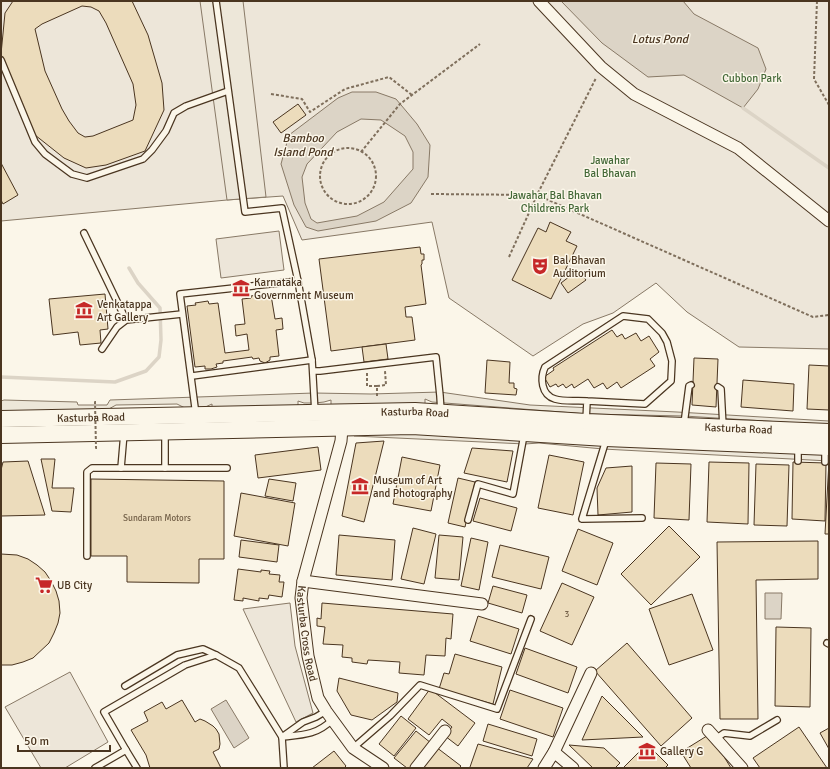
<svg xmlns="http://www.w3.org/2000/svg" width="830" height="769" font-family="Signika,sans-serif">
<rect width="100%" height="100%" fill="#fbf6e9"/>
<g fill="#ede6d9" stroke="#887966">
<path d="M1 1H829V349L739 347 687 312 656 283 613 313 583 324 533 356 449 298 432 222 302 240 283 196 227 200 1 221Z"/>
<path d="M279 231 284 270 221 278 216 239Z"/>
<path d="M290 603 295 646 313 713 296 722 243 609Z"/>
<path d="M70 672 108 742 65 768H41L5 707Z"/>
</g>
<g fill="#ede7d9" stroke="#887966">
<path d="M200 1H243L266 197 227 200Z"/>
<path d="M440 392 530 405 677 412 829 421V425L684 416 587 414 432 402 425 399V404L331 405V400L324 402 315 403H304L298 401V406L212 409V404L203 408H185L177 404 116 405 107 410 1 412V401L4 400 77 402 78 405H107L110 400 314 393 371 394Z"/>
<path d="M404 433 829 454V461L603 449 539 443 525 444 354 436 355 434Z"/>
</g>
<g fill="#dcd4c6" stroke="#887966" fill-rule="evenodd">
<path d="M561 1H683L694 14 758 48 766 69 758 89 743 108 684 75 648 77 602 43Z"/>
<path d="M352 92H376L396 99 417 124 430 145 428 177 411 203 376 221 318 231 306 227 294 205 281 164 289 135 338 98ZM361 119 381 120 405 136 413 152V169L384 202 357 216 317 223 311 219 305 203 302 177 307 164 337 132Z"/>
<path d="M765 593H782L781 619H765Z"/>
<path d="M226 700 249 738 234 748 211 709Z"/>
</g>
<g fill="none" stroke-linecap="round" stroke-linejoin="round">
<g stroke="#dcd4c6" stroke-width="3.5">
<path d="M743 108 829 168"/>
<path d="M1 377 115 382 146 371 159 357 161 340 160 308 138 283 129 268"/>
</g>
</g>
<g fill="#ecdcbc" stroke="#4a3520" fill-rule="evenodd">
<path d="M13 1H132L148 35 162 83 164 110 145 151 106 165 86 168 64 158 35 135 13 88 1 54 5 13ZM82 6 91 7 99 11 106 23 133 84 136 105 133 120 93 136 85 137 78 133 69 121 62 109 45 71 35 29 42 24Z"/>
<path d="M298 104 306 115 281 133 273 122Z"/>
<path d="M1 163 18 195 3 204 1 200Z"/>
<path d="M550 222 571 232 566 241 577 246 551 299 512 280 538 228 546 232Z"/>
<path d="M420 247 421 254H424V260H422V264L421 265 426 304 405 307 406 317H412L415 340 331 351 319 259Z"/>
<path d="M578 270 586 280 568 293 561 283Z"/>
<path d="M105 294 108 329 100 330 101 343 80 345 78 332 53 335 49 299Z"/>
<path d="M264 294V296L271 295 275 319 282 318 283 329 276 330 279 356 270 357V360L265 363 260 361 259 358 253 359 252 357 223 361V363L216 364 217 367 211 369H205V366L195 367 187 306 196 305 195 303 208 301 209 304 218 303 225 353 249 350 247 334 236 336 235 325 245 324 242 299 251 298V296Z"/>
<path d="M612 330 617 337 622 334 625 339 636 333 641 341 649 336 659 352 650 359 655 366 621 388 617 382 607 389 603 383 594 388 588 379 574 388 572 384 566 388 563 384 558 387 556 384 550 387 544 377 554 370 553 368Z"/>
<path d="M386 344 388 359 364 362 362 347Z"/>
<path d="M694 358 718 359 716 407 692 405Z"/>
<path d="M487 360 510 362 509 383H514V388L517 389 516 395 485 393Z"/>
<path d="M809 365 829 366V410L807 409Z"/>
<path d="M743 380 794 384 793 411 741 407Z"/>
<path d="M384 441 364 522 342 516 356 443Z"/>
<path d="M318 447 321 470 258 478 255 455Z"/>
<path d="M472 448 513 451 507 482 464 473Z"/>
<path d="M549 455 584 462 573 515 538 508Z"/>
<path d="M402 457 440 465 431 511 393 504Z"/>
<path d="M41 459H55L52 488H74L71 512 52 511Z"/>
<path d="M28 461 45 515 1 516V470L3 462Z"/>
<path d="M829 461V534H825Z"/>
<path d="M709 462 749 463 748 524 707 522Z"/>
<path d="M793 462 826 463 825 521 792 519Z"/>
<path d="M656 463 691 464 689 520 654 518Z"/>
<path d="M756 464 789 465 787 526 754 525Z"/>
<path d="M632 466V512L598 515 597 488 606 468Z"/>
<path d="M458 478 475 482 465 527 448 523Z"/>
<path d="M91 479 224 481V559H199V583L127 582V556H91Z"/>
<path d="M269 479 296 483 293 501 265 496Z"/>
<path d="M241 493 295 503 288 546 234 536Z"/>
<path d="M480 498 517 508 511 531 473 521Z"/>
<path d="M669 526 700 557 651 605 621 574Z"/>
<path d="M413 528 436 534 424 584 401 579Z"/>
<path d="M578 529 613 543 597 585 562 571Z"/>
<path d="M339 535 395 540 392 580 336 575Z"/>
<path d="M439 535 463 537 459 580 435 578Z"/>
<path d="M471 538 488 542 479 590 461 586Z"/>
<path d="M241 540 279 545 277 562 239 557Z"/>
<path d="M818 541V579L756 580 758 719H720L717 542Z"/>
<path d="M500 545 549 557 541 589 492 577Z"/>
<path d="M1 554 17 555 28 559 37 565 45 572 51 581 56 591 59 601 60 613 58 623 54 633 49 643 33 658 23 662 12 665H1Z"/>
<path d="M238 569 261 572V570L270 571 269 574 280 575 279 582H284L282 597 269 595 268 599 259 598V601L243 598V601L234 600Z"/>
<path d="M562 583 594 597 572 645 540 631Z"/>
<path d="M493 586 527 595 522 613 488 603Z"/>
<path d="M692 594 713 650 669 665 649 609Z"/>
<path d="M322 603 453 614 451 639 446 638 445 656 426 655 424 675 399 673 400 662 368 660 367 664 352 662V658L342 657 343 645 323 644 325 627 317 626V618L321 619Z"/>
<path d="M478 616 519 629 511 654 470 641Z"/>
<path d="M776 627 811 628 810 707 775 706Z"/>
<path d="M627 643 692 718 661 746 595 671Z"/>
<path d="M525 648 577 667 568 693 516 674Z"/>
<path d="M455 654 502 667 493 704 439 689 444 673 449 674Z"/>
<path d="M339 678 398 693 397 702 372 720 351 715 337 691Z"/>
<path d="M430 689 475 723 458 746 445 736 452 727 442 719 429 735 408 719Z"/>
<path d="M510 690 563 708 553 737 500 719Z"/>
<path d="M602 696 643 737 582 740Z"/>
<path d="M182 700 195 722 200 719 205 721 213 726 216 729 219 734 220 744 219 749 213 752 221 768H150L146 755 131 730 148 721 144 712 162 702 166 709Z"/>
<path d="M401 716 416 728 394 756 379 744Z"/>
<path d="M488 724 537 739 532 756 483 741Z"/>
<path d="M799 727 827 768H760L753 758Z"/>
<path d="M829 728V749L820 733Z"/>
<path d="M416 731 431 743 411 768H407L394 758Z"/>
<path d="M710 734 731 768H691L681 752Z"/>
<path d="M478 744 533 759 527 768H471L470 767Z"/>
<path d="M647 744 668 765 665 768H623Z"/>
<path d="M569 745 604 748 620 763 615 768H593Z"/>
<path d="M436 747 461 766 459 768H420Z"/>
<path d="M334 751 346 766 344 768H312Z"/>
</g>
<g fill="none" stroke-linecap="round" stroke-linejoin="round">
<g stroke="#4a3520" stroke-width="8">
<g id="lane">
<path d="M216 1 245 212 282 208 298 281 312 360 315 413"/>
<path d="M1 60 35 142 45 154 72 174 87 178 143 159 152 150 166 131 174 113 186 106 228 91"/>
<path d="M84 233 126 320"/>
<path d="M102 349 117 327 126 320 182 314"/>
<path d="M313 371H320L436 357 440 396 441 412"/>
<path d="M192 376 312 360"/>
<path d="M718 387 721 389 723 427"/>
<path d="M196 415 180 294 298 281"/>
<path d="M586 421 587 401 645 404 671 381 672 361 667 342 662 333 648 319 623 316 545 367C540 378 541 395 555 399 565 402 577 400 587 401"/>
<path d="M684 424 689 386 691 385"/>
<path d="M606 440 582 519 642 518"/>
<path d="M798 448V461"/>
<path d="M825 462V449"/>
<path d="M121 468 124 433"/>
<path d="M165 468V432"/>
<path d="M468 520 478 484 513 494 524 435"/>
<path d="M87 556V472L92 468H227"/>
<path d="M827 643 829 644"/>
<path d="M125 686 177 655 203 649 216 655"/>
<path d="M282 737C302 735 317 735 332 720"/>
<path d="M282 737 303 722 316 717 326 711"/>
<path d="M717 738 724 733 750 736 777 720"/>
<path d="M353 748 390 716 420 685 497 709 531 619"/>
<path d="M126 750 137 768"/>
<path d="M95 768 126 750 104 712 185 665 216 655 239 668 282 737 284 768"/>
</g>
</g>
<g stroke="#4a3520" stroke-width="13">
<g id="street">
<path d="M539 1 601 67 634 94 738 148 829 221"/>
<path id="s1" d="M342 428 341 441 303 581 301 598 308 656 318 698 326 711 353 748 383 768"/>
<path d="M303 581 482 604"/>
<path d="M708 730 742 768"/>
<path d="M554 752 591 673"/>
<path d="M416 768 445 731"/>
<path d="M544 768 554 752 573 768"/>
</g>
</g>
<g stroke="#4a3520" stroke-width="18">
<g id="secondary">
<path id="s2" d="M1 419 415 411 586 422 829 432"/>
<path d="M1 435 412 426 606 438 829 447"/>
</g>
</g>
<g stroke="#7f6f5c" stroke-width="2" stroke-dasharray="3 2" stroke-linecap="butt">
<path d="M817 1 814 79 829 105"/>
<path d="M271 94 302 99 310 112 345 89 389 77 412 95"/>
<circle cx="348" cy="176" r="28"/>
<path d="M361 152 400 104 480 44"/>
<path d="M431 194 537 195 813 317 829 315"/>
<path d="M509 257 537 195 596 78"/>
<path d="M367 373V386H377"/>
<path d="M377 396V386L386 385 385 371"/>
</g>
<use href="#lane" stroke="#fbf6e9" stroke-width="5.5"/>
<use href="#street" stroke="#fbf6e9" stroke-width="11"/>
<use href="#secondary" stroke="#fbf6e9" stroke-width="16"/>
<path stroke="#7f6f5c" stroke-width="2" stroke-dasharray="3 2" stroke-linecap="butt" d="M96 402H95L96 448H98"/>
</g>
<defs>
<g id="theatre-bare" transform="scale(1.38)"><path d="M-5-5.5Q0-4 5-5.5V0Q5 5 0 6Q-5 5-5 0ZM-3.3-2.5H-1v1.5H-3.3ZM1-2.5H3.3v1.5H1ZM-2.8 1Q0 5.5 2.8 1Z" fill="#c62828" stroke="#fbf6e9" stroke-width="2.5" paint-order="stroke"/></g>
<g id="museum-bare" transform="scale(1.38)"><path d="M0-6L6-3V-2H-6V-3ZM-5-1h2V3h-2ZM-1-1h2V3h-2ZM3-1h2V3H3ZM-6 4H6V6H-6Z" fill="#c62828" stroke="#fbf6e9" stroke-width="2.5" paint-order="stroke"/></g>
<g id="supermarket-bare" transform="scale(1.38)"><path d="M-6-5.5h2.5l.6 2H6L4.5 2H-2.5L-4.4-4H-6ZM-1.5 3.2a1.3 1.3 0 1 0 .1 0ZM3 3.2a1.3 1.3 0 1 0 .1 0Z" fill="#c62828" stroke="#fbf6e9" stroke-width="2.5" paint-order="stroke"/></g>
</defs>
<g fill-rule="evenodd">
<use href="#theatre-bare" x="540" y="266"/>
<use href="#museum-bare" x="241" y="288"/>
<use href="#museum-bare" x="84" y="310"/>
<use href="#museum-bare" x="360" y="486"/>
<use href="#supermarket-bare" x="44" y="585"/>
<use href="#museum-bare" x="647" y="751"/>
</g>
<g text-anchor="middle" stroke-width="3" stroke-linejoin="round" paint-order="stroke">
<g font-size="9" fill="#725f47">
<text x="157" y="521">Sundaram Motors</text>
<text x="567" y="617">3</text>
</g>
<g font-size="11" fill="#436837" stroke="#fbf6e9">
<text x="752" y="82">Cubbon Park</text>
<text x="610" y="164">Jawahar<tspan x="610" dy="13">Bal Bhavan</tspan></text>
<text x="555" y="199">Jawahar Bal Bhavan<tspan x="555" dy="13">Childrens Park</tspan></text>
</g>
<g font-size="11" fill="#4a3520" stroke="#fbf6e9" text-anchor="start">
<text x="553" y="264">Bal Bhavan<tspan x="553" dy="13">Auditorium</tspan></text>
<text x="254" y="286">Karnataka<tspan x="254" dy="13">Government Museum</tspan></text>
<text x="97" y="308">Venkatappa<tspan x="97" dy="13">Art Gallery</tspan></text>
<text x="373" y="484">Museum of Art<tspan x="373" dy="13">and Photography</tspan></text>
<text x="57" y="589">UB City</text>
<text x="660" y="755">Gallery G</text>
</g>
<g font-size="11" fill="#4a3520" stroke="#fbf6e9">
<text dy="4" stroke="none"><textPath href="#s2" startOffset="414">Kasturba Road</textPath></text>
<text dy="4" stroke="none"><textPath href="#s2" startOffset="90">Kasturba Road</textPath></text>
<text dy="4" stroke="none"><textPath href="#s2" startOffset="738">Kasturba Road</textPath></text>
<text dy="4" stroke="none"><textPath href="#s1" startOffset="211">Kasturba Cross Road</textPath></text>
</g>
<g font-size="12" font-style="italic" fill="#4a3520" stroke="#fbf6e9">
<text x="660" y="43">Lotus Pond</text>
<text x="303" y="142">Bamboo<tspan x="303" dy="14">Island Pond</tspan></text>
</g>
</g>
<rect width="830" height="769" fill="none" stroke="#4a3520" stroke-width="4"/>
<path d="M18 745v6h92v-6" fill="none" stroke="#4a3520" stroke-width="2"/>
<text x="24" y="745" font-size="12" fill="#4a3520" stroke="#fbf6e9" stroke-width="3" paint-order="stroke">50 m</text>
</svg>
